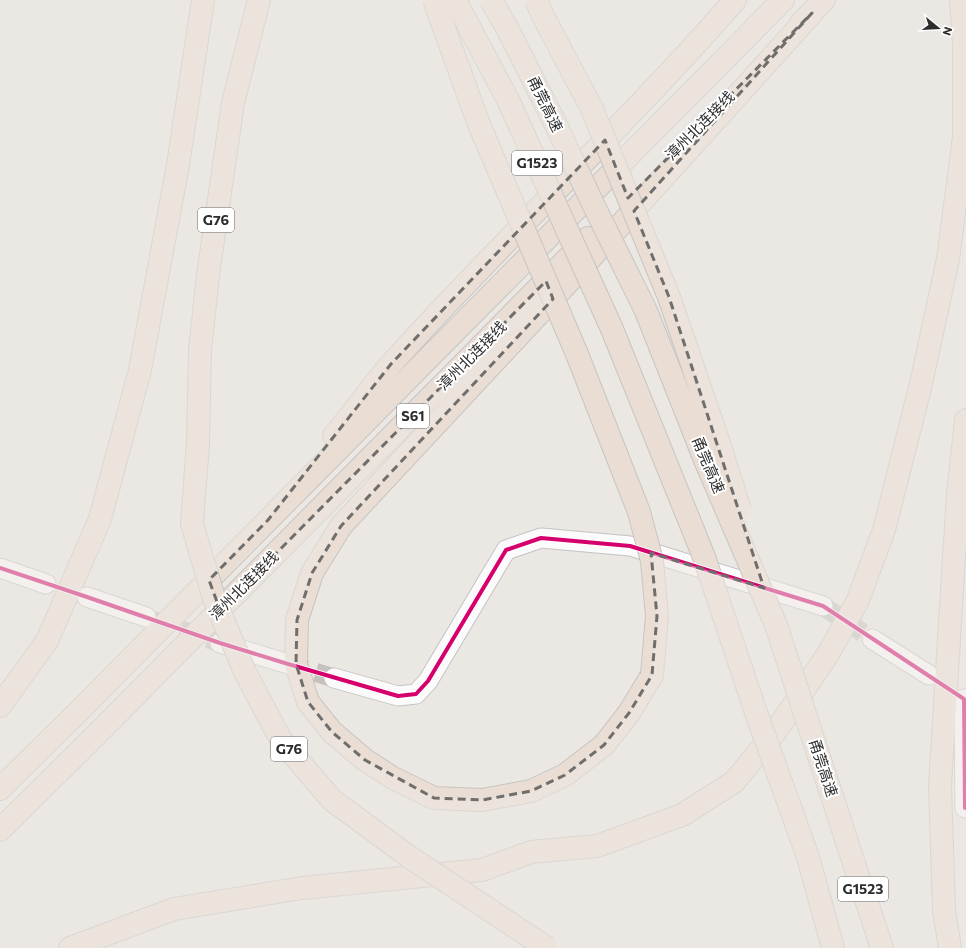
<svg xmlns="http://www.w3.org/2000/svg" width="966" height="948" font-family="Commissioner,'Noto Sans SC',sans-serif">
<rect width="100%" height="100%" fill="#ebe7e2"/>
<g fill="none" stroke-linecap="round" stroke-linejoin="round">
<g stroke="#c5c2be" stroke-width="19" stroke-dasharray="19 10" stroke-linecap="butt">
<path d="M823 606 872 639"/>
<path d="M153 620 220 643"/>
<path d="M288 664 334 678"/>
</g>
<g stroke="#c4c3c4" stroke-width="21">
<g id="minor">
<path d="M0 568 46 584"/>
<path d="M87 597 146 617"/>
<path d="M872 639 929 675"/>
<path d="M220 643 288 664"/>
<path d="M334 678 398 696 416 694 428 681 506 550 541 538 630 546 823 606"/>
<path d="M964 699 965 808"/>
</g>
</g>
<g stroke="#c6c4c3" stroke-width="24">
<g id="highway">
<path d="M801 23 824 0"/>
<path d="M334 436C354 412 372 386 392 363 504 239 626 125 735 0"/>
<path d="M198 443 200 350 208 275 233 103 259 0"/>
<path d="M652 675 629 713 604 745 565 775 531 791 482 800 434 798 393 778 365 760 332 732 308 702 296 664 297 620 312 573 341 526 587 262 812 13"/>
<path d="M0 706 47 641 100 519 140 370 178 165 203 0"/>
<path d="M0 789 81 709 783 0"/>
<path d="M0 830 101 730 588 238"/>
<path d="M843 830 882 948"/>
<path d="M808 857 833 948"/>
<path d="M70 948 174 909 302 888 482 870 531 852 597 846 682 815 734 782 776 731 828 654 858 600 884 530 920 388 948 259 964 137V45L961 0"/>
<path d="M950 948 944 911 940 785 958 494 966 420"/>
</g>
</g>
<use href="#minor" stroke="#fcfbfb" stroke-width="19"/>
<use href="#highway" stroke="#eaded4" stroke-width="22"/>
<g stroke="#c6c4c3" stroke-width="24" stroke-linecap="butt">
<g id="highway-bridge">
<path d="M434 0 478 122 577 354 639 512 652 561 657 616 652 675"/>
<path d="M455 0 509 102 612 329 704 557 754 707 808 857"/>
<path d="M491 0 506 26 555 123 594 206 646 311 705 460 776 625 843 830"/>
<path d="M536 0 543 16 592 109 669 297 720 446 740 510"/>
<path d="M198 443 192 524 214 598 245 672 281 740 332 800 408 856 547 948"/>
</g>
</g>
<use href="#highway-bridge" stroke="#eaded4" stroke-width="22"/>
<g stroke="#fff" stroke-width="6">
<path id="cycleway" d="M0 568 87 597 220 643 288 664 398 696 416 694 428 681 506 550 541 538 630 546 823 606 964 699 965 808"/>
</g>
<use href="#cycleway" stroke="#d6006c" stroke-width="4"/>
</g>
<path d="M0 0H966V948H0ZM812 13 634 211 669 297 764 588 651 553 657 616 652 675 629 713 604 745 565 775 531 791 482 800 434 798 365 760 332 732 308 702 296 664 297 620 312 573 341 526 553 299 546 281 220 610 209 580 268 520 391 364 605 140 628 198Z" fill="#ebe7e2" fill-opacity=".55" fill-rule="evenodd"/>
<path fill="none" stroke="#706e6c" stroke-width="3" stroke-dasharray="8 5" stroke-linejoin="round" d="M812 13 634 211 669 297 764 588 651 553 657 616 652 675 629 713 604 745 565 775 531 791 482 800 434 798 365 760 332 732 308 702 296 664 297 620 312 573 341 526 553 299 546 281 220 610 209 580 268 520 391 364 605 140 628 198Z"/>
<g text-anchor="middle" stroke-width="4" stroke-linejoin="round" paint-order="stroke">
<g fill="#fff" stroke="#6c6c6c" stroke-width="1">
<rect x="512" y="151" width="50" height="24" rx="3"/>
<rect x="198" y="208" width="36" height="24" rx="3"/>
<rect x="397" y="404" width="32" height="24" rx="3"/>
<rect x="271" y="737" width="36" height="24" rx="3"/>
<rect x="838" y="877" width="50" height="24" rx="3"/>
</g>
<g font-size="14" font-weight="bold" fill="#2d2d2d">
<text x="537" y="168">G1523</text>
<text x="216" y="225">G76</text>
<text x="413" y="421">S61</text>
<text x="289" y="754">G76</text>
<text x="863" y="894">G1523</text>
</g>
<g font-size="15" fill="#2d2d2d" stroke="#fff">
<text transform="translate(545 104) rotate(64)" y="5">甬莞高速</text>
<text transform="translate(700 126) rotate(-45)" y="5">漳州北连接线</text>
<text transform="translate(472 356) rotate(-45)" y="5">漳州北连接线</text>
<text transform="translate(708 465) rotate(67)" y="5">甬莞高速</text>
<text transform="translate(244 586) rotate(-45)" y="5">漳州北连接线</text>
<text transform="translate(823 768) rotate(72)" y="5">甬莞高速</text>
</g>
</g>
<g transform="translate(938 28) rotate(108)" stroke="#ffffff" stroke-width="3" paint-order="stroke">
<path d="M0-3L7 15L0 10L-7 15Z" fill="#2d2d2d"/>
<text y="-6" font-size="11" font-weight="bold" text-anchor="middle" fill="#2d2d2d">N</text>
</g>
</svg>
